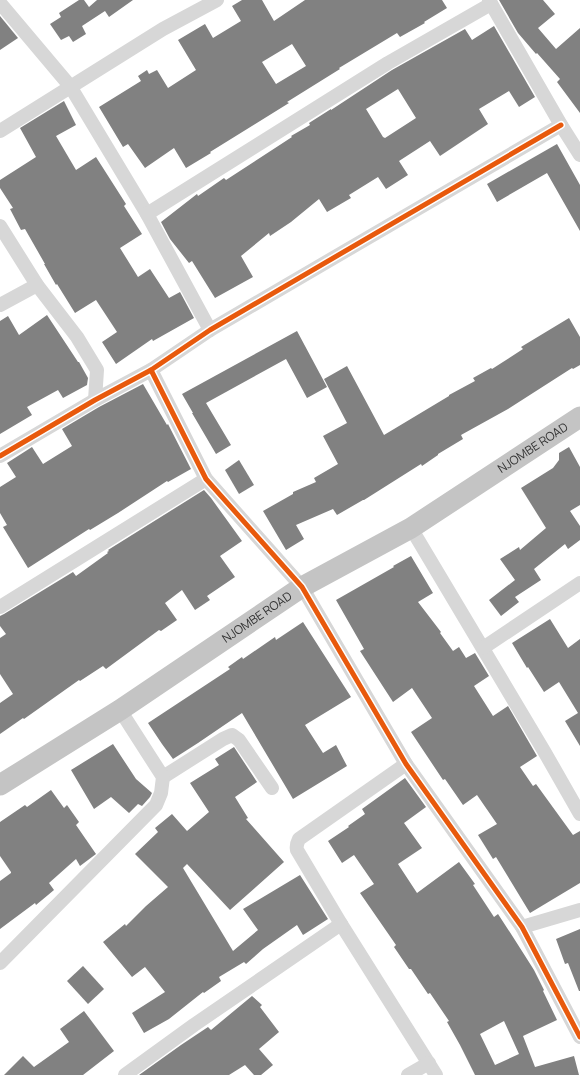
<svg xmlns="http://www.w3.org/2000/svg" width="580" height="1075" font-family="Manrope,sans-serif">
<rect width="100%" height="100%" fill="#fff"/>
<g fill="#818181" fill-rule="evenodd">
<path d="M79 0H84L89 7 97 0H133L109 17 105 11 82 26 86 34 73 42 69 36 61 40 50 24 61 17 59 13Z"/>
<path d="M242 0H262L274 21 305 0H442L447 8 424 22 425 23 400 37 397 33 339 68 340 69 287 102 289 103 210 152 211 153 186 168 174 148 145 168 128 144 123 147 99 107 141 81 138 76 147 70 149 74 157 70 168 88 196 70 178 40 205 24 213 38 241 21 232 6ZM292 44 306 66 276 84 262 62Z"/>
<path d="M499 0H543L555 14 538 28 556 49 580 28V113L557 82 560 79 537 53 536 54 518 33Z"/>
<path d="M0 16 18 38 0 50Z"/>
<path d="M494 26 535 97 519 107 509 91 479 109 488 124 440 156 430 141 399 161 408 175 386 189 378 177 349 195 351 198 327 212 319 199 291 222 270 236 269 233 241 256 253 277 215 298 192 261 189 263 170 239 161 222 197 194 198 196 224 178 226 180 292 137 291 136 310 125 309 123 331 109V110L392 70 465 29 472 40ZM398 89 416 118 385 138 383 137 366 109Z"/>
<path d="M64 101 76 125 56 136 76 170 96 157 126 204 124 206 142 234 120 248 138 277 150 269 169 298 180 292 194 318 153 341 152 339 116 364 102 342 117 332 96 300 75 313 57 284 56 285 44 264H45L25 229 21 230 10 209 13 208 0 188V180L36 157 20 128Z"/>
<path d="M557 144 580 185V231L547 173 497 202 487 184Z"/>
<path d="M47 315 78 362H79L88 378 87 385 63 398 58 390 27 407 32 415 0 434V321L8 316 19 335Z"/>
<path d="M569 318 580 337V365L573 369 572 368 508 409 461 435 463 439 438 454V455L422 466 421 464 364 500H363L337 515 333 509 296 525 304 539 286 550 263 511 293 494V492L316 482 314 478 338 464 323 436 347 423 324 379 347 366 384 435 449 396V395L475 381 473 378 491 368 492 369 523 349 521 347Z"/>
<path d="M297 331 327 387 307 398 286 359 206 403 231 445 216 454 192 413H193L182 394Z"/>
<path d="M143 384 167 425 168 424 170 428 191 469 168 482 167 481 118 513 90 530 89 529 28 568 3 527 7 525 0 513V487L16 477 7 463 32 447 43 464 72 446 62 429 99 407Z"/>
<path d="M569 447 580 467V505L570 511 580 526V540L568 549 565 544 534 569 541 580 515 597 519 602 501 616 489 600 515 580 500 559 519 547 520 550 546 528 521 488 553 468 559 460V453Z"/>
<path d="M239 460 254 485 239 494 225 470Z"/>
<path d="M204 490 211 498 242 541 220 556 235 577 207 596 210 600 195 610 182 590 165 603 177 620 161 631 159 630 106 669 103 666 80 681 79 680 24 719 23 718 0 734V703L13 694 0 674V638L6 634 0 626V616L4 614 73 572 76 576 108 553 107 552 109 551 108 550Z"/>
<path d="M411 556 433 593 418 602 441 632 440 633 453 651 459 647 466 658 475 653 489 676 474 686 493 716 508 706 537 756 520 767 533 786 536 784 573 835 580 831V883L530 913 496 857 493 859 478 835 497 824 477 795 463 805 445 779 443 780 411 732 432 718 412 688 393 702 360 651 364 649 336 600 394 567 393 566Z"/>
<path d="M550 619 568 648 580 639V746L565 721 578 713 559 682 544 692 528 667 527 668 512 643Z"/>
<path d="M303 622 351 697 305 725 323 753 336 745 347 766 293 799 242 713 198 743 173 759 162 744 148 723 230 669 228 667 242 657 243 659 275 637 276 640Z"/>
<path d="M113 744 136 779 152 793 150 797 142 806 138 804 129 813 111 797 94 809 71 770Z"/>
<path d="M234 747 257 782 235 797 248 818 246 819 284 862 230 910 187 864 183 868 233 951 258 930 243 909 300 875 328 919 303 935 297 925 263 949 246 964 244 962 219 977 221 981 204 993 203 992 169 1019 144 1033 132 1013 165 992 145 967 132 977 103 942 125 924 126 926 146 906 168 887 135 854 158 832 155 828 172 814 187 831 209 812 190 783 219 765 215 759Z"/>
<path d="M405 778 426 807 404 823 422 848 398 864 417 893 459 862 475 884 473 885 494 917 498 914 513 937 534 970 544 990 543 991 557 1020 523 1036 535 1067 574 1056 579 1075H475L460 1045 447 1022 449 1021 430 993 428 994 411 969H409L394 947 396 945 360 893 374 884 354 855 342 863 328 841 349 827 348 826 365 814 362 809ZM504 1021 519 1054 495 1065 480 1034Z"/>
<path d="M51 790 64 808 67 805 79 822 76 825 96 854 80 866 76 859 49 883 54 890 36 905 35 903 0 929V881L11 873V872L0 856V822L25 805 27 807Z"/>
<path d="M580 929V991H579L568 963 565 964 556 939Z"/>
<path d="M83 966 104 989 88 1004 67 981Z"/>
<path d="M252 996 262 1005 260 1007 279 1032 259 1049 273 1065 261 1075H254L245 1065 229 1075H139L181 1045 208 1027 211 1030Z"/>
<path d="M84 1011 114 1051 83 1075H4L23 1056 34 1067 69 1042 60 1029Z"/>
</g>
<g fill="none" stroke-linecap="round" stroke-linejoin="round">
<g stroke="#d7d7d7" stroke-width="14">
<path d="M489 0 561 125 580 155"/>
<path d="M0 3 70 86 147 214 210 330"/>
<path d="M0 131 163 29 217 0"/>
<path d="M147 214 388 63 491 4"/>
<path d="M0 226 37 285 77 337 97 370 95 400"/>
<path d="M0 305 37 285"/>
<path d="M151 370 206 479 302 587 406 764 522 927 580 1037"/>
<path d="M0 456 95 400 151 370 210 330 561 125"/>
<path d="M411 528 544 751 580 814"/>
<path d="M0 607 206 479"/>
<path d="M483 648 580 583"/>
<path d="M406 764 299 839C297 843 296 846 297 850L341 924 436 1075"/>
<path d="M163 777 223 739 232 735 239 740 272 788"/>
<path d="M522 927 580 910"/>
<path d="M0 963 156 805 161 793 163 777 120 710"/>
<path d="M125 1075 194 1025 341 924"/>
<path d="M408 1075 429 1063"/>
</g>
<path stroke="#c4c4c4" stroke-width="21" id="s1" d="M0 785 120 710 302 587 411 528 580 417"/>
<g stroke="#fff" stroke-width="8">
<g id="cycleway">
<path d="M151 370 206 479 302 587 406 764 522 927 580 1037"/>
<path d="M0 456 95 400 151 370 210 330 561 125"/>
</g>
</g>
<use href="#cycleway" stroke="#e8590c" stroke-width="5"/>
</g>
<g text-anchor="middle" stroke-width="4" stroke-linejoin="round" paint-order="stroke">
<g font-size="12" fill="#333" stroke="#fff">
<text dy="4" stroke="none"><textPath href="#s1" startOffset="631">NJOMBE ROAD</textPath></text>
<text dy="4" stroke="none"><textPath href="#s1" startOffset="307">NJOMBE ROAD</textPath></text>
</g>
</g>
</svg>
